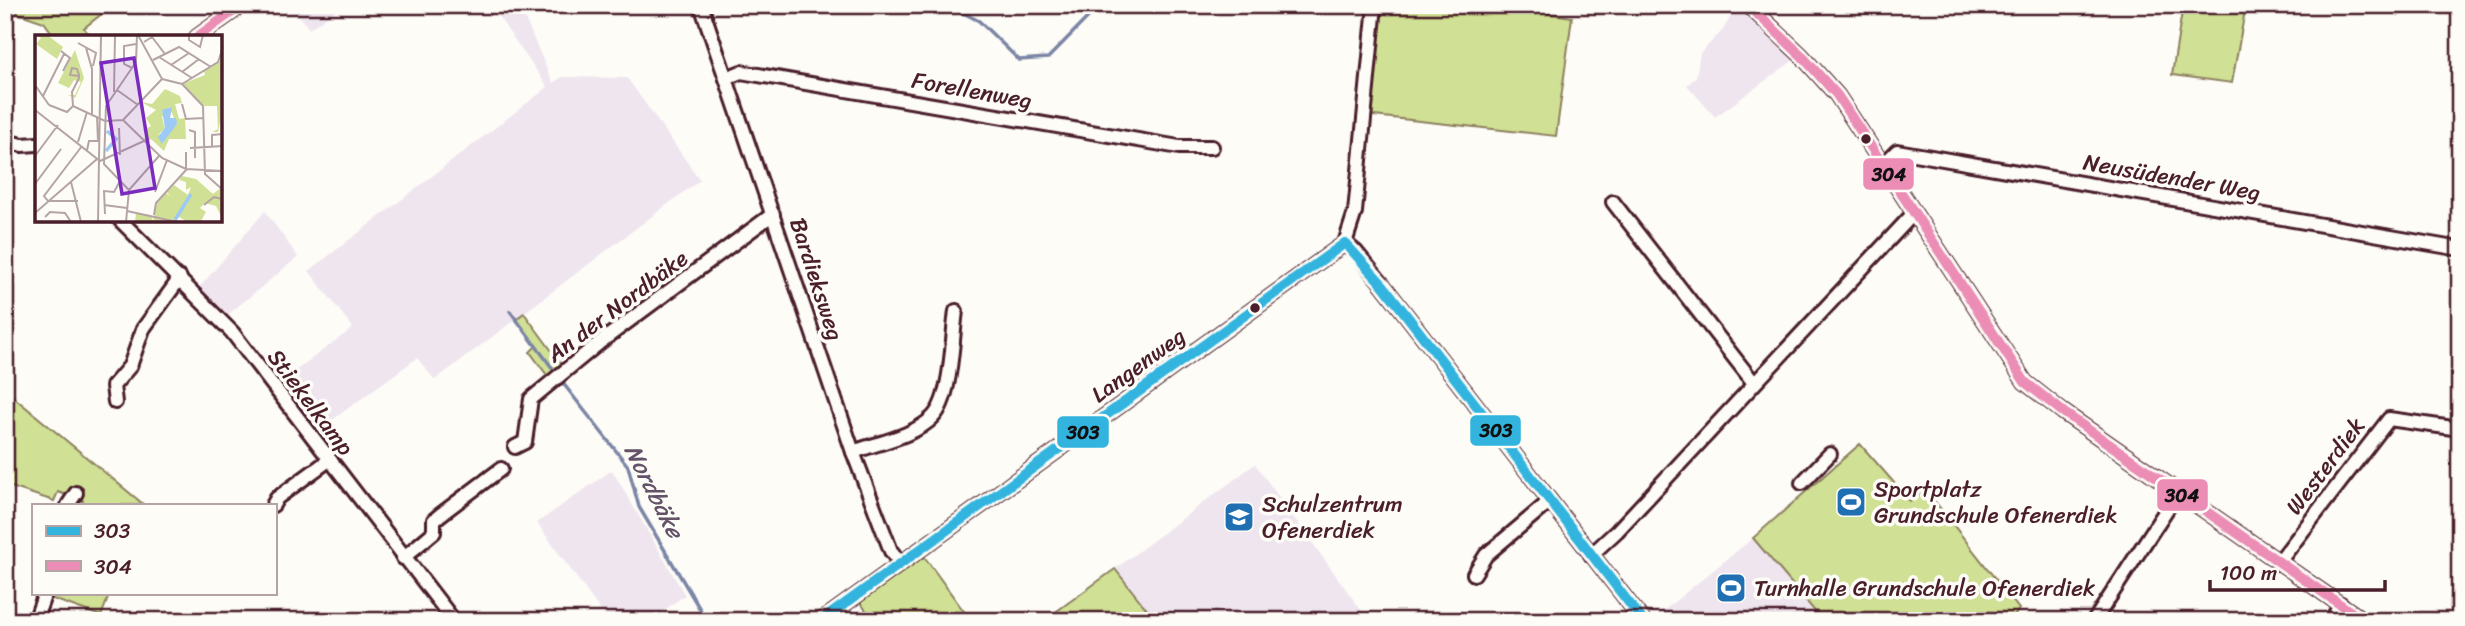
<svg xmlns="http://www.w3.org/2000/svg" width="2465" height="626" font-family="Sriracha,sans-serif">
<rect width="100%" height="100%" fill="#fdfcf7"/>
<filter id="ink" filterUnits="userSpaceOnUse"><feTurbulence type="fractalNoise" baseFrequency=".0143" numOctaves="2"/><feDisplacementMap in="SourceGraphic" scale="14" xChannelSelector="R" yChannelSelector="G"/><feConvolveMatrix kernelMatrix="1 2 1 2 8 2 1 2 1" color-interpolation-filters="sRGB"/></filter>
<g filter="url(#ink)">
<g fill="#efe5ef">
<path d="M291 5H333L336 10 309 29Z"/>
<path d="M490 5H519L553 83 562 77 627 78 700 180 435 380 417 358 313 434 276 385 353 328 309 271 548 87Z"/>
<path d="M1737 5H1748L1801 55 1715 117 1687 85 1696 77 1700 53 1723 30Z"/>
<path d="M265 211 298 257 225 317 199 288Z"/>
<path d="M1255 464 1369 621H1156L1115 569Z"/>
<path d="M612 470 685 595 649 621H608L537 523Z"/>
<path d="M1753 538 1823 621H1653L1652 620Z"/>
</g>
<g fill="#d0e094" stroke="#8d8060" stroke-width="2">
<path d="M17 5H113L84 28 91 37H55L44 22 14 12Z"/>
<path d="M1375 5H1494L1572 17 1556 136 1365 115Z"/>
<path d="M2183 5H2246L2232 83 2172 75Z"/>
<path d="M524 313 566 370 552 382 530 352 536 346 516 319Z"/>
<path d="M5 390 143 504V505H82L83 501 58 492 54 501 5 485Z"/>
<path d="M1860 444 1910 501 1926 490 2019 609 2011 621H1823L1753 538Z"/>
<path d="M923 555 971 621H874L859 601Z"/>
<path d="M1115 569 1156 621H1043Z"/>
<path d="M51 593H110L101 616 50 598Z"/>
</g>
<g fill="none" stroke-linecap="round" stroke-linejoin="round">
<g stroke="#7b85a5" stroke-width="3.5">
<path d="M948 5 979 21 1019 60 1048 58 1100 5"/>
<path d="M510 311 556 373"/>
<path d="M562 382 628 466 639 507 707 621"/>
</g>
<g stroke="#4a1f2b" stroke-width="18">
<g id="minor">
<path d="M701 5 853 452 891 551 900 563"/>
<path d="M1748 5 1801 55 1837 95 2025 382 2063 412 2364 621"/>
<path d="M197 37 242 5"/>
<path d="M726 78 741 72 1179 147H1212"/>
<path d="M5 141 22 145 37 144"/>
<path d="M1883 165 1897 151 2460 249"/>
<path d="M1613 202 1754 383"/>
<path d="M120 220 232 332 454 621"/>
<path d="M1345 243 1356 252 1383 285 1643 621"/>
<path d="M1345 243 1355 212 1375 5"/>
<path d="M115 402 113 386 130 366 143 329 180 278"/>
<path d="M515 447 525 442 531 399 599 343 773 214"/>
<path d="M853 452C877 443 915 436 933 417 952 398 952 338 956 311"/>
<path d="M1802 483 1830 454"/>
<path d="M68 505 76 493"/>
<path d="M273 505 277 498 329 460"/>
<path d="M1591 555 1617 531 1914 213"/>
<path d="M403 558 434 532V520L440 515 501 469"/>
<path d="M2278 563 2389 419 2460 429"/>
<path d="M1474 574 1486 555 1550 501"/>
<path d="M35 621 45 593"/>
<path d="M821 621 1345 243"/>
<path d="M2094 621 2178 492"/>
<path d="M2331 621 2341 604"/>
</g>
</g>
<use href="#minor" stroke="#fdfcf7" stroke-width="12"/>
<g stroke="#fdfcf7" stroke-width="16">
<g id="bus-1">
<path d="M1345 243 1383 285 1643 621"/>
<path d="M821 621 1345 243"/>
</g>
</g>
<g stroke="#fdfcf7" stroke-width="16">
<g id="bus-2">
<path d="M1748 5 1801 55 1837 95 2025 382 2063 412 2364 621"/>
<path d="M197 37 242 5"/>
</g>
</g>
<use href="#bus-1" stroke="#33b4df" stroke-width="10"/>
<use href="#bus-2" stroke="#eb8db5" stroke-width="10"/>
</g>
</g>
<defs>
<g id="stadium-square" transform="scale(1.575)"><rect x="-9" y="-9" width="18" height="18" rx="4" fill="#1f6fb2" stroke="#fdfcf7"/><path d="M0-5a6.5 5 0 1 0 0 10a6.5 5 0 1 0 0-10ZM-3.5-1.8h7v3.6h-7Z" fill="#fff"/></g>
<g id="school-square" transform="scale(1.575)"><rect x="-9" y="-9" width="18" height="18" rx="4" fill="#1f6fb2" stroke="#fdfcf7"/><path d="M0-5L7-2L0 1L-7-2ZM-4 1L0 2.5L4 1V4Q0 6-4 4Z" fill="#fff"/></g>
</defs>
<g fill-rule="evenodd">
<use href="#stadium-square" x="1851" y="502"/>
<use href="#school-square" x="1239" y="517"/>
<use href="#stadium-square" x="1731" y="588"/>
</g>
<g fill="#4a1f2b" stroke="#fdfcf7" stroke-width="2.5">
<circle cx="1866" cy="139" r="6"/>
<circle cx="1255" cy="308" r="6"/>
</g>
<g text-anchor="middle" stroke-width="7" stroke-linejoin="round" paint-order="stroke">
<g font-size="23" fill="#4a1f2b" stroke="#fdfcf7">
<text transform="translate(972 90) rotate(10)" y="8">Forellenweg</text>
<text transform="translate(2172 177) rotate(10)" y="8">Neusüdender Weg</text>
<text transform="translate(817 279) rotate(72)" y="8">Bardieksweg</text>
<text transform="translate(617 306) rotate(-37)" y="8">An der Nordbäke</text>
<text transform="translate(1138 365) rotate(-36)" y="8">Langenweg</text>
<text transform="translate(311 402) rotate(53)" y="8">Stiekelkamp</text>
<text transform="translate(2325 466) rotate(-53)" y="8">Westerdiek</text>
</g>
<g font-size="23" fill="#4a1f2b" stroke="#fdfcf7" text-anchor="start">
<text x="1874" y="497">Sportplatz<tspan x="1874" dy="26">Grundschule Ofenerdiek</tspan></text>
<text x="1262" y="512">Schulzentrum<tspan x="1262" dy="26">Ofenerdiek</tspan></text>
<text x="1754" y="596">Turnhalle Grundschule Ofenerdiek</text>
</g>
<g font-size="24" font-style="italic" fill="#635268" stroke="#fdfcf7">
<text transform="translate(654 491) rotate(63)" y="8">Nordbäke</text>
</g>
</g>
<g transform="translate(35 35)">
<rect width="187" height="187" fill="#fdfcf7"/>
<path d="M2 0H12L28 12 22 24 1 9 6 3ZM187 13 188 72 183 97H177L183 94 182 71H168L147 49 170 40 169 36 184 27ZM40 15 49 43 40 63 33 60H40L46 47 39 45 34 53 23 48ZM130 54 145 61 147 68 140 69 144 84 150 83 151 104H134L129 116 116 104 111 108 108 105 113 100 108 95 116 91 111 83 121 75 106 67 117 69ZM134 72 142 89 129 102V108L124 99 130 94 127 82ZM147 141 161 144 178 159 187 152V183L181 171 170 168 165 173 171 177 166 186 152 187 143 181 141 187H100L101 178 116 180 118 186 122 168 131 158 135 161 132 157 139 150 153 160 156 152 151 155V147L144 145Z" fill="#d0e094" fill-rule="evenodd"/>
<path d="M137 72 135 83H141L142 89 127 109 123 102 130 93 127 75Z" fill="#9cc9f6"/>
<path fill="none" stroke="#9cc9f6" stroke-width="3.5" d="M71 116 81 104 72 96M140 185 156 159"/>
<path fill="none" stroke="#b5a4a5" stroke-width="2" d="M103 0 127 44M154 0V5L165 12 168 0M109 7 117 2 130 19M43 8 61 18 58 31M51 13 57 34V79M26 16 35 23 28 36M124 22 157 43M118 25 144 12 176 32M136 30 154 18M97 33 89 29V11L101 9M147 37 164 24M127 44 147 49 168 71M147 49 183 27 188 12M0 50 14 70M82 55 103 70M79 57 80 0M8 61 29 19M147 69 151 84 168 83M14 70 32 77 38 71 70 86 88 85M38 71 37 57 44 43V40L42 34 37 33 35 40 44 41M168 71 170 139 188 155M0 75 65 126 109 106M88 85 127 123 151 134 188 136M88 85 127 44M84 93 85 120M154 95 160 97V123M43 107 52 77M177 112V100L188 99M155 113 188 111M52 115 54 106H63L62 82M0 121 23 90M36 147 46 187M0 149 26 114M94 155 124 121M120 157 132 125M13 166 9 161 47 111M13 166H43M69 170 92 173M169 170 179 162 187 164M92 176 142 187M0 178 62 124M70 179 69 156 79 157 85 146M119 180 121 168 151 135V117M10 182 15 177 30 178 36 187M63 187 66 0M91 187 94 155 69 129 71 71 101 27 102 0"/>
<path fill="#7b2cbf" fill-opacity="0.15" stroke="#7b2cbf" stroke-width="3.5" d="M99 23 120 153 87 159 66 28Z"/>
<rect width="187" height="187" fill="none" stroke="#4a1f2b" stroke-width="3.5"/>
</g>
<g stroke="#fdfcf7" stroke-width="2.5">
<rect x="1862" y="157" width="53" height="34" rx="7" fill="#eb8db5"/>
<rect x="1469" y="414" width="53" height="33" rx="7" fill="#33b4df"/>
<rect x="1056" y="415" width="54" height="34" rx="7" fill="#33b4df"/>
<rect x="2156" y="478" width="53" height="34" rx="7" fill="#eb8db5"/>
</g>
<g font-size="19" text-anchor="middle" font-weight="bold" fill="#111">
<text x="1889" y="181">304</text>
<text x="1496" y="437">303</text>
<text x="1083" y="439">303</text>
<text x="2182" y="502">304</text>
</g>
<rect width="2465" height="626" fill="none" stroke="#fdfcf7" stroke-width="28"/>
<rect x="14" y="14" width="2437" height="598" fill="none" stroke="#4a1f2b" stroke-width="2.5" filter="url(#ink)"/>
<rect x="32" y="504" width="245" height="91" fill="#fdfcf7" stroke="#b5a4a5" stroke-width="2"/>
<rect x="46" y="526" width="35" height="10" fill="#33b4df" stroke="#b5a4a5" stroke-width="2"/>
<text x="94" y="538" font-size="21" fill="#4a1f2b">303</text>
<rect x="46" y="561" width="35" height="10" fill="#eb8db5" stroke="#b5a4a5" stroke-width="2"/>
<text x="94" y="574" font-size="21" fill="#4a1f2b">304</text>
<path d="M2210 580v10h175v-10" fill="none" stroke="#4a1f2b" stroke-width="3.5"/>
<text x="2220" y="580" font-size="21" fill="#4a1f2b" stroke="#fdfcf7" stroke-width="5" paint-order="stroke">100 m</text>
</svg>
